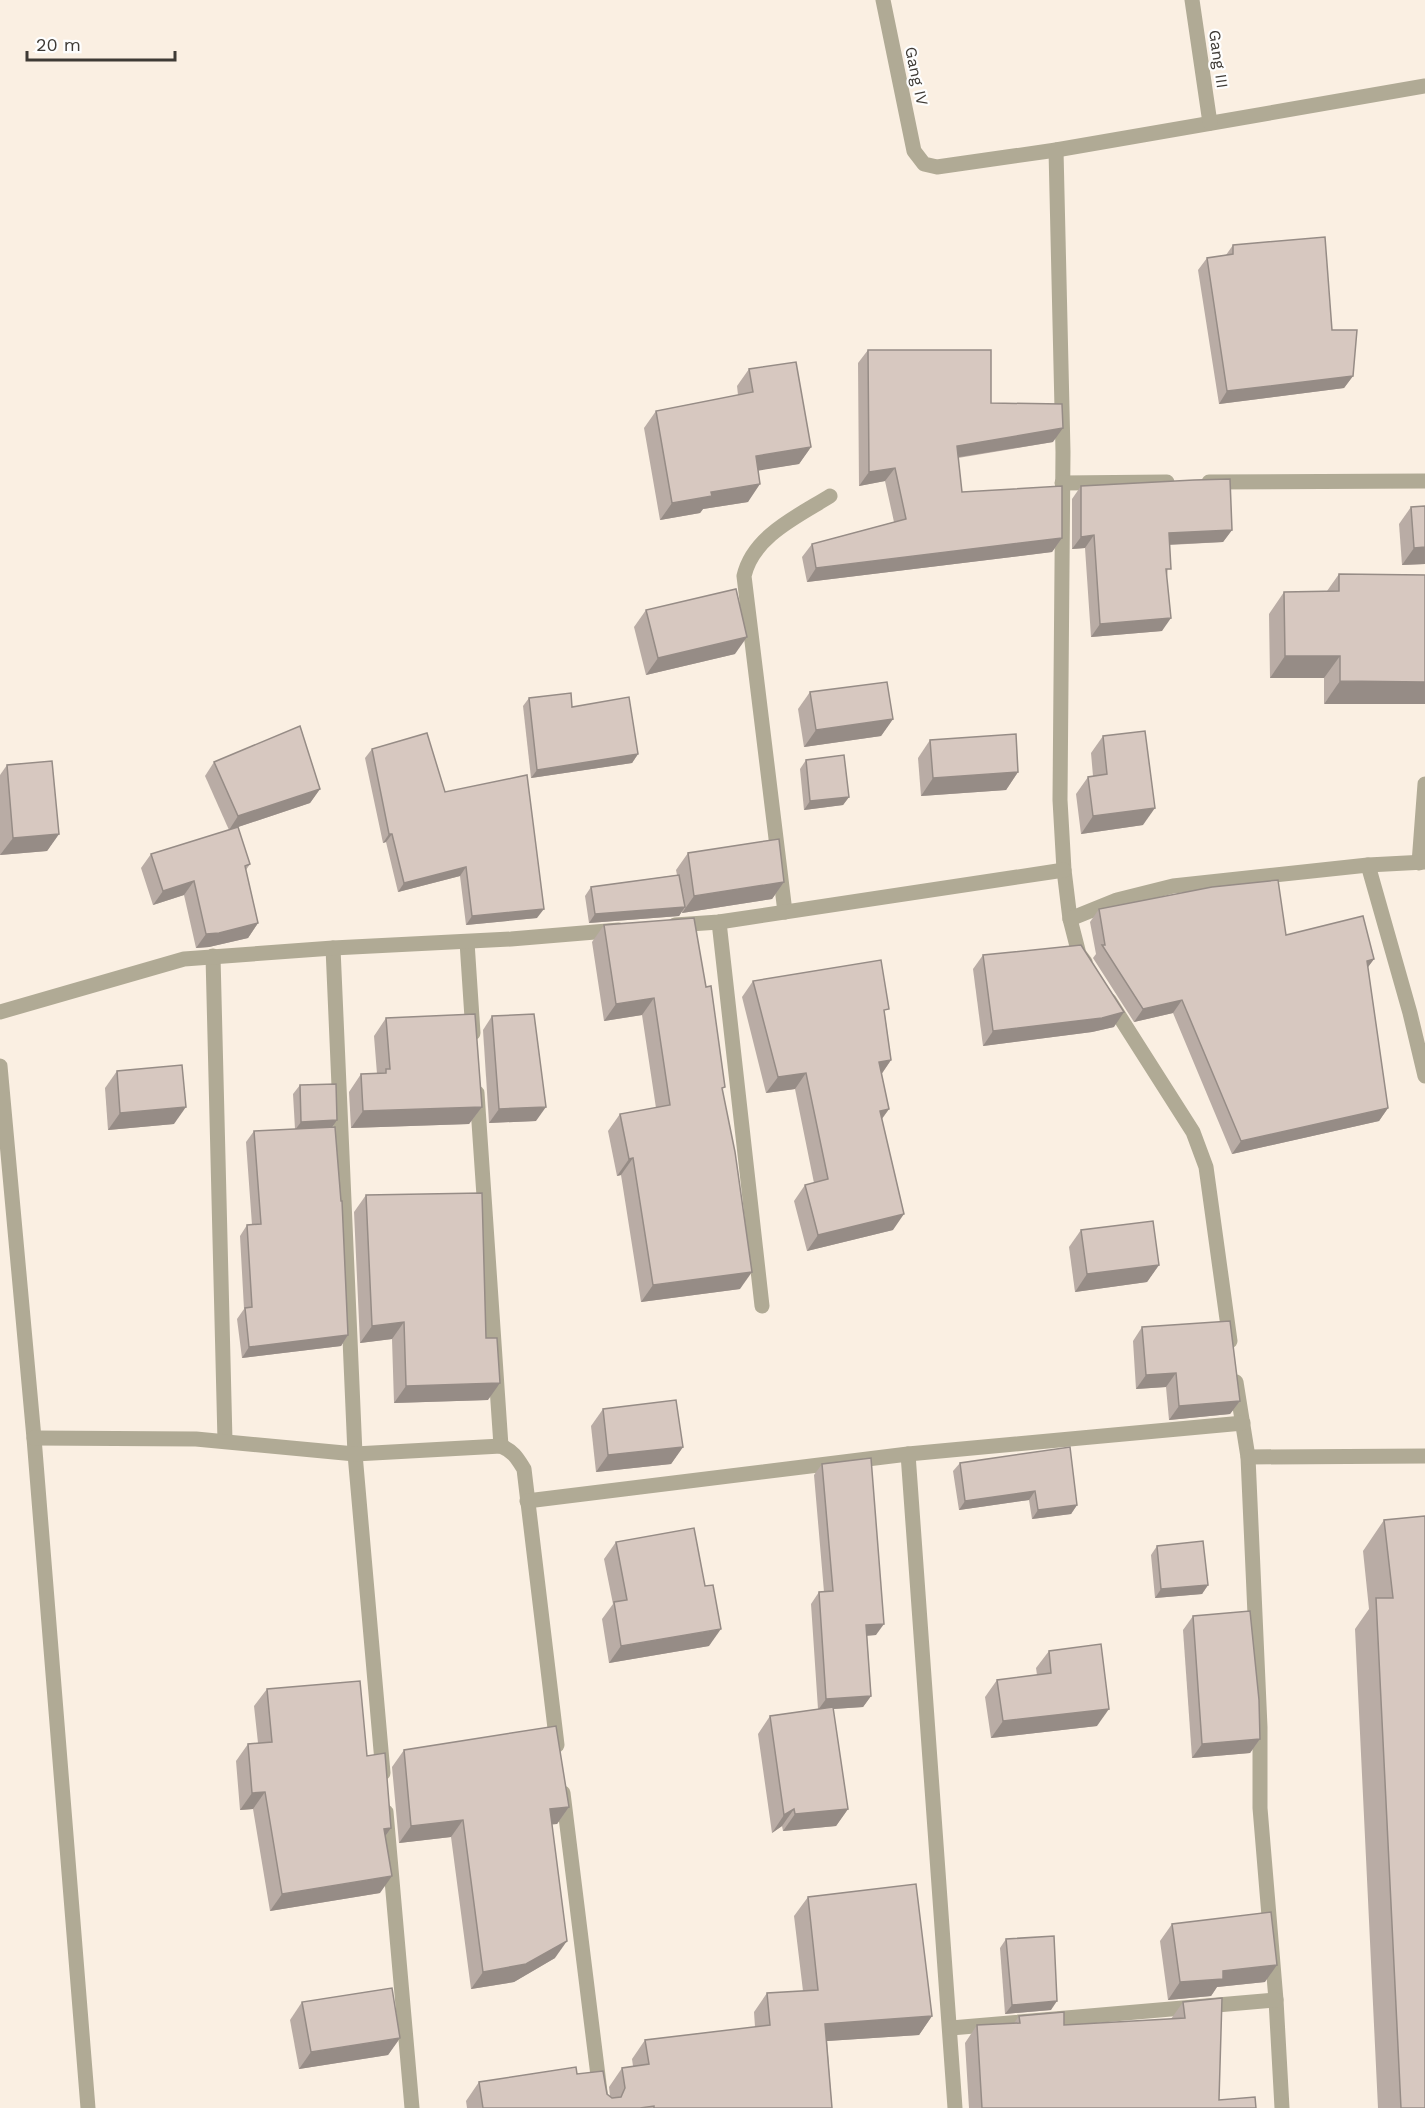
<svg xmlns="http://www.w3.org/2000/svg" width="1425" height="2108" font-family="'Work Sans',sans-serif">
<rect width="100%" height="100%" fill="#faefe2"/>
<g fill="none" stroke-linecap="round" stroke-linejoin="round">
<g stroke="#b0aa95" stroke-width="15">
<path d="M883 0 914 151 924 164 937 167 1056 150 1425 86"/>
<path d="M1192 0 1210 123"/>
<path d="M1056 150 1063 452 1060 800 1064 870 1070 919 1079 954 1085 962"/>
<path d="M1209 482 1425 481"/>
<path d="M1062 483 1167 482"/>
<path d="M1419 863 1425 784"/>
<path d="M1368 865 1410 1013 1425 1076"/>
<path d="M785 912 744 576C753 536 798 516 830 496"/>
<path d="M1070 919 1117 900 1173 886 1368 865 1425 862"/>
<path d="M719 922 762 1306"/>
<path d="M675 925 719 922 1064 870"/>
<path d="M467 942 473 1033"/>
<path d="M333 948 355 1454 383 1773"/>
<path d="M213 956 225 1441"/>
<path d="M1109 1000 1193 1132 1206 1167 1230 1341"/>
<path d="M0 1012 184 959 333 948 511 939 619 930"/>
<path d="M0 1066 34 1438 88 2108"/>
<path d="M477 1093 501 1446"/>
<path d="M1236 1382 1248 1457 1260 1727V1808L1276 2000 1282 2108"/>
<path d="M34 1438 196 1439 355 1454 501 1446C513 1451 517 1458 524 1469L557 1745"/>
<path d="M908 1454 955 2108"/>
<path d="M1248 1457 1425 1456"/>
<path d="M527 1501 908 1454 1243 1423"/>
<path d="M563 1793 602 2108"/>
<path d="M386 1812 412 2108"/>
<path d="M951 2028 1276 2000"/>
</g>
</g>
<g fill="#b9aca5">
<path d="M1233 245 1332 330 1353 376 1344 388 1219 404 1198 270 1207 258 1226 255Z"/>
<path d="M868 350 991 403 1053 442 958 458 962 492 1062 538 1052 552 807 582 802 557 812 544 894 522 885 481 859 486 858 363Z"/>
<path d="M749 369 811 447 799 464 758 470 748 502 703 509 700 513 660 520 644 428 656 411 738 395 737 386Z"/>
<path d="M1081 486 1232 530 1223 542 1170 545 1162 631 1091 637 1085 548 1072 549V499Z"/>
<path d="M1425 506V564L1402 565 1399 524 1411 507Z"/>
<path d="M1339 574 1425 575 1324 704V678H1270L1269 614 1284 592 1327 591Z"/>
<path d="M646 610 735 654 646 675 634 627Z"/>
<path d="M810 692 893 719 881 736 804 747 798 709Z"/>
<path d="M529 698 572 707 638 754 632 763 531 778 523 706Z"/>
<path d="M1103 736 1143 825 1081 834 1076 794 1088 777 1093 776 1091 753Z"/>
<path d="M930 740 1018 772 1006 790 921 796 918 758Z"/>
<path d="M372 749 445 792 537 918 466 925 460 876 398 892 386 842 383 843 365 758Z"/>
<path d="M806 760 849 797 843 805 804 810 800 769Z"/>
<path d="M214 762 320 789 310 803 229 830 205 776Z"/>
<path d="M7 765 59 834 47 851 0 855V775Z"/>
<path d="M688 853 784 882 772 899 682 913V911L679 916 589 923 585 896 591 887 677 875 676 870Z"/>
<path d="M151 854 250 864 246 870 258 923 248 938 209 947 196 948 184 895 153 905 141 868Z"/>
<path d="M1099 909 1286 935 1374 959 1368 967 1388 1108 1379 1121 1232 1154 1173 1013 1134 1022 1093 958 1096 954 1090 922Z"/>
<path d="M604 925 723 1091 740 1289 641 1302 621 1175 617 1176 608 1131 620 1114 656 1108 642 1015 604 1021 592 942Z"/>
<path d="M983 955 1114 1027 1092 1032 983 1046 973 969Z"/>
<path d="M753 981 885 1015 891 1060 881 1075 889 1109 882 1119 893 1230 807 1251 794 1201 805 1185 814 1183 795 1089 766 1093 742 997Z"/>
<path d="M492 1016 536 1121 489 1123 483 1030Z"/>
<path d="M386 1018 482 1107 469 1124 351 1128 349 1092 361 1074H377L374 1036Z"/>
<path d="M117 1071 174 1124 108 1130 105 1088Z"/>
<path d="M300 1085 333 1127 348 1335 341 1346 242 1358 237 1319 244 1309 240 1236 247 1225H252L246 1142 254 1131 295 1129 293 1094Z"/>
<path d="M366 1195 488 1400 394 1403 392 1339 360 1343 354 1212Z"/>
<path d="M1081 1230 1159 1265 1147 1282 1075 1292 1069 1247Z"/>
<path d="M1142 1327 1240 1401 1230 1414 1169 1420 1166 1387 1136 1389 1133 1341Z"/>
<path d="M603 1409 683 1447 671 1464 596 1472 591 1426Z"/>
<path d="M960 1463 1077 1505 1071 1514 1032 1519 1029 1500 959 1510 953 1471Z"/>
<path d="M822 1464 876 1635 867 1636 871 1696 863 1707 833 1709 848 1809 836 1826 783 1831 782 1826 772 1833 758 1734 770 1716 818 1709 811 1604 819 1592H824L814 1475Z"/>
<path d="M1425 1516V2108H1378L1355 1629 1369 1609 1363 1551 1384 1520Z"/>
<path d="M616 1542 709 1646 609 1663 602 1619 613 1604 604 1559Z"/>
<path d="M1157 1546 1208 1585 1202 1594 1155 1598 1151 1555Z"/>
<path d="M1193 1616 1260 1739 1250 1753 1192 1758 1183 1630Z"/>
<path d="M1049 1651 1097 1726 991 1738 985 1697 997 1680 1037 1675 1036 1668Z"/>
<path d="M267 1689 367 1756 391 1828 385 1837 380 1893 270 1911 253 1809 240 1810 236 1761 248 1744 258 1743 254 1706Z"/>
<path d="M404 1750 569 1807 557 1824H552L555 1958 514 1982 471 1989 451 1837 399 1843 392 1767Z"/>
<path d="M808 1897 932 2016 919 2035 827 2041 832 2108H467L466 2101 479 2082 577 2074 610 2097 609 2087 622 2068 633 2066 632 2059 645 2040 755 2027 754 2012 767 1993 803 1991 794 1916Z"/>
<path d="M1172 1924 1265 1982 1217 1987 1211 1996 1168 2000 1160 1941Z"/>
<path d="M1006 1939 1051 2010 1005 2014 1000 1948Z"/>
<path d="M302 2002 400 2038 388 2055 299 2069 290 2020Z"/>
<path d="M1183 2002 1219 2100 1256 2108H969L965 2043 977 2025 1014 2023 1019 2016 1064 2025 1171 2019Z"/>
</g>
<g fill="#968c86">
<path d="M1353 376 1344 388 1219 404 1227 391Z"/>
<path d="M1063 428 1053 442 947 459 957 446Z"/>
<path d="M811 447 799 464 744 473 756 456Z"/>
<path d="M895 468 885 481 859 486 869 472Z"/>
<path d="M760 484 748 502 703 509 700 513 660 520 672 503 711 492Z"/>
<path d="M1232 530 1223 542 1160 545 1169 533Z"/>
<path d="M1094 535 1085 548 1072 549 1081 537Z"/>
<path d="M1062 538 1052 552 807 582 816 568Z"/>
<path d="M1425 547V564L1402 565 1414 548Z"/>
<path d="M1171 618 1162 631 1091 637 1100 624Z"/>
<path d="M747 637 735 654 646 675 658 658Z"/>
<path d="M1285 656H1340L1324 678H1270Z"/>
<path d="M1340 681 1425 682V704H1324Z"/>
<path d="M893 719 881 736 804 747 816 730Z"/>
<path d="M638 754 632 763 531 778 537 770Z"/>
<path d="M1018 772 1006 790 921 796 933 778Z"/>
<path d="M320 789 310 803 229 830 238 816Z"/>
<path d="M849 797 843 805 804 810 810 801Z"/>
<path d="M1155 808 1143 825 1081 834 1093 816Z"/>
<path d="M59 834 47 851 0 855 13 838Z"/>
<path d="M389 834H392L386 842 383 843Z"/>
<path d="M466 867 460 876 398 892 404 883Z"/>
<path d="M194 881 184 895 153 905 163 891Z"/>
<path d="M784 882 772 899 682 913 694 896Z"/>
<path d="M685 907 679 916 589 923 595 914Z"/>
<path d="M544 909 537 918 466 925 472 916Z"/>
<path d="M258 923 248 938 209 947 196 948 206 934Z"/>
<path d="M1374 959 1365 971 1367 961Z"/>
<path d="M654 998 642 1015 604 1021 616 1004Z"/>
<path d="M1182 1000 1173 1013 1134 1022 1143 1009Z"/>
<path d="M1124 1012 1114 1027 1092 1032 983 1046 993 1031Z"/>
<path d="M891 1060 880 1076 879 1062Z"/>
<path d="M806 1073 795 1089 766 1093 778 1077Z"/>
<path d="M186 1107 174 1124 108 1130 120 1113Z"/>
<path d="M482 1107 469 1124 351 1128 363 1111Z"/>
<path d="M546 1107 536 1121 489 1123 499 1109Z"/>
<path d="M1388 1108 1379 1121 1232 1154 1241 1141Z"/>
<path d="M889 1109 877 1125 880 1111Z"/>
<path d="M337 1120 331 1129 295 1130 301 1122Z"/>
<path d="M633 1158 621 1175 617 1176 629 1159Z"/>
<path d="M904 1214 893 1230 807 1251 818 1235Z"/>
<path d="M1159 1265 1147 1282 1075 1292 1087 1274Z"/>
<path d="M752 1272 740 1289 641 1302 653 1285Z"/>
<path d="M404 1322 392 1339 360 1343 372 1326Z"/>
<path d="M348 1335 341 1346 242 1358 249 1347Z"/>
<path d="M1176 1373 1166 1387 1136 1389 1146 1375Z"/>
<path d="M500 1383 488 1400 394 1403 406 1386Z"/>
<path d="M1240 1401 1230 1414 1169 1420 1179 1406Z"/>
<path d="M683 1447 671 1464 596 1472 608 1455Z"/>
<path d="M1035 1491 1029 1500 959 1510 965 1501Z"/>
<path d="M1077 1505 1071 1514 1032 1519 1038 1510Z"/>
<path d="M1208 1585 1202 1594 1155 1598 1161 1589Z"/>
<path d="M884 1624 876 1635 858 1636 866 1625Z"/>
<path d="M721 1629 709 1646 609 1663 621 1646Z"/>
<path d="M871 1696 863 1707 818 1710 826 1699Z"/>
<path d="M1109 1709 1097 1726 991 1738 1003 1721Z"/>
<path d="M1260 1739 1250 1753 1192 1758 1202 1744Z"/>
<path d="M265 1792 253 1809 240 1810 252 1793Z"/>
<path d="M569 1807 557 1824 538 1826 550 1809Z"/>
<path d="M794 1809 782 1826 772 1833 784 1815Z"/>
<path d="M848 1809 836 1826 783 1831 795 1814Z"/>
<path d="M463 1820 451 1837 399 1843 411 1826Z"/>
<path d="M391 1828 379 1845 384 1829Z"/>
<path d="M392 1876 380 1893 270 1911 282 1894Z"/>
<path d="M567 1941 555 1958 514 1982 471 1989 483 1972Z"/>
<path d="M1277 1965 1265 1982 1217 1987 1211 1996 1168 2000 1180 1982 1223 1971Z"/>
<path d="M1057 2001 1051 2010 1005 2014 1012 2005Z"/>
<path d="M932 2016 919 2035 812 2042 825 2024Z"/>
<path d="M400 2038 388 2055 299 2069 311 2052Z"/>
</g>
<g fill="#d7c8c0" stroke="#968c86" stroke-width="1.5">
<path d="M1325 237 1332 330H1357L1353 376 1227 391 1207 258 1233 254V245Z"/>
<path d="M868 350H991V403L1062 404 1063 428 957 446 962 492 1062 486V538L816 568 812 544 906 519 895 468 869 472Z"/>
<path d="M796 362 811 447 756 456 760 484 711 492 712 496 672 503 656 411 753 392 749 369Z"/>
<path d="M1230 479 1232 530 1169 533 1171 569H1166L1171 618 1100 624 1094 535 1081 537V486L1194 480Z"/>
<path d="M1425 506V547L1414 548 1411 507Z"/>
<path d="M1339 574 1425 575V682L1340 681V656H1285L1284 592 1339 591Z"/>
<path d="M736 589 747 637 658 658 646 610Z"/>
<path d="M887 682 893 719 816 730 810 692Z"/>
<path d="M571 693 572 707 629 697 638 754 537 770 529 698Z"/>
<path d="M300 726 320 789 238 816 214 762Z"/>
<path d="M1145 731 1155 808 1093 816 1088 777 1107 774 1103 736Z"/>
<path d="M427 733 445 792 527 775 544 909 472 916 466 867 404 883 392 834H389L372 749Z"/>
<path d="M1016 734 1018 772 933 778 930 740Z"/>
<path d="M844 755 849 797 810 801 806 760Z"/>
<path d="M52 761 59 834 13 838 7 765Z"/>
<path d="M238 827 250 864 245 866 258 923 219 933 206 934 194 881 163 891 151 854Z"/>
<path d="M779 839 784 882 694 896 688 853Z"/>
<path d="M679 875 685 907 595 914 591 887Z"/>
<path d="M1278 880 1286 935 1363 916 1374 959 1367 961 1388 1108 1241 1141 1182 1000 1143 1009 1102 945H1105L1099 909 1212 887Z"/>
<path d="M694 918 706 987 711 986 725 1087 722 1088 735 1152 752 1272 653 1285 633 1158 629 1159 620 1114 670 1105 654 998 616 1004 604 925Z"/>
<path d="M1081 945 1124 1012 1102 1018 993 1031 983 955Z"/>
<path d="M881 960 889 1009 884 1010 891 1060 879 1062 889 1109 880 1111 904 1214 818 1235 805 1185 828 1179 806 1073 778 1077 753 981Z"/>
<path d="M475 1014 482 1107 363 1111 361 1074 386 1073V1069H390L386 1018Z"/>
<path d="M534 1014 546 1107 499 1109 492 1016Z"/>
<path d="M182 1065 186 1107 120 1113 117 1071Z"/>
<path d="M336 1084 337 1120 301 1122 300 1085Z"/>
<path d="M335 1127 341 1201H342L348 1335 249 1347 245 1308 252 1307 247 1225 261 1224 254 1131Z"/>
<path d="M482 1193 486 1338H497L500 1383 406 1386 404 1322 372 1326 366 1195Z"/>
<path d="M1153 1221 1159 1265 1087 1274 1081 1230Z"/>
<path d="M1230 1321 1240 1401 1179 1406 1176 1373 1146 1375 1142 1327Z"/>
<path d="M676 1400 683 1447 608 1455 603 1409Z"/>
<path d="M1070 1447 1077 1505 1038 1510 1035 1491 965 1501 960 1463Z"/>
<path d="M871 1458 884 1624 866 1625 871 1696 826 1699 819 1592 833 1591 822 1464Z"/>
<path d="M1425 1516V2108H1401L1376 1598H1393L1384 1520Z"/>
<path d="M694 1528 705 1586 713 1585 721 1629 621 1646 614 1602 627 1600 616 1542Z"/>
<path d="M1203 1541 1208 1585 1161 1589 1157 1546Z"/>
<path d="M1250 1611 1259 1700 1260 1739 1202 1744 1193 1616Z"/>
<path d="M1101 1644 1109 1709 1003 1721 997 1680 1051 1673 1049 1651Z"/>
<path d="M360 1681 367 1756 385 1753 391 1828 384 1829 392 1876 282 1894 265 1792 252 1793 248 1744 272 1742 267 1689Z"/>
<path d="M833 1707 848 1809 795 1814 794 1809 784 1815 770 1716Z"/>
<path d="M556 1726 569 1807 550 1809 567 1941 526 1964 483 1972 463 1820 411 1826 404 1750Z"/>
<path d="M916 1884 932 2016 825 2024 832 2108H654V2106L640 2108H483L479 2082 576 2067 577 2074 603 2071 607 2094 612 2098 621 2097 625 2088 622 2068 649 2064 645 2040 770 2025 767 1993 818 1990 808 1897Z"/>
<path d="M1271 1912 1277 1965 1223 1971V1979L1180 1982 1172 1924Z"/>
<path d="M1054 1936 1057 2001 1012 2005 1006 1939Z"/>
<path d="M392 1988 400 2038 311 2052 302 2002Z"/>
<path d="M1222 1998 1219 2100 1255 2097 1256 2108H982L977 2025 1020 2023 1019 2016 1064 2012V2025L1185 2018 1183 2002Z"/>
</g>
<g text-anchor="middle" stroke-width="4.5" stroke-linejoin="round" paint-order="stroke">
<g font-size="16" fill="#3e3a35" stroke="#fefefe">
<text transform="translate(1219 59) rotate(82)" y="6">Gang III</text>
<text transform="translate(917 76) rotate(78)" y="6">Gang IV</text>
</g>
</g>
<path d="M27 51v9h148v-9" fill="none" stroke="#3e3a35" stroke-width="3"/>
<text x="36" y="51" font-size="18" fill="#3e3a35" stroke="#fefefe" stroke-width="4.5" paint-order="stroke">20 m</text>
</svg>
